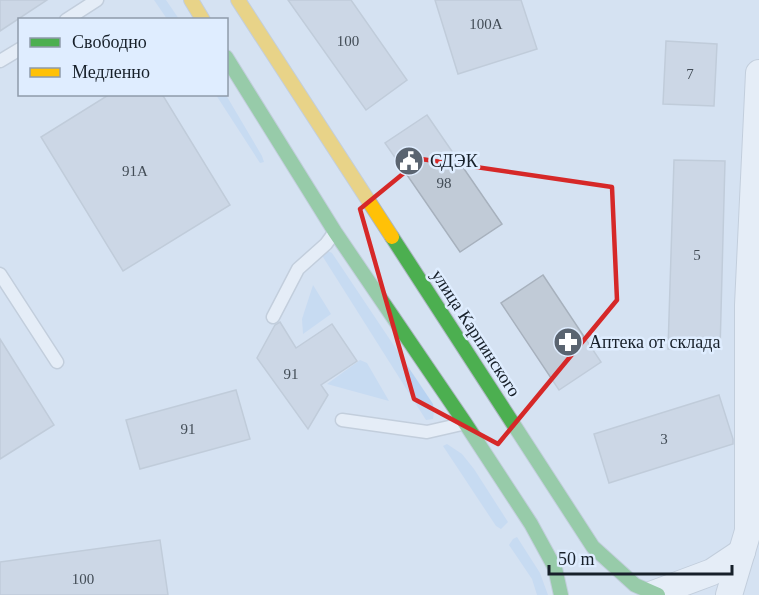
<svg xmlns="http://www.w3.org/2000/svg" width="759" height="595" font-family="Georgia,serif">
<rect width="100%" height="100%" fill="#d5e2f2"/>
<g fill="#b7d2f1">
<path d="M154 0H166L179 19H167Z"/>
<path d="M216 95H226L262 156 264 162 260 163Z"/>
<path d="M326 250 332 253 433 404 434 412 433 419 426 420 323 257V253Z"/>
<path d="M313 285 331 314 303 334 302 319Z"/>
<path d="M360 360 367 363 389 401 327 384Z"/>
<path d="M447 444 462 454 474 469 508 522 501 529 496 526 443 446Z"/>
<path d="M517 537 540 573 548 595H537L532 579 509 545 513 539Z"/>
</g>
<g fill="#c1cbd7" stroke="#a7b1bd" stroke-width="1.5">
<path d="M0 0H47L0 31Z"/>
<path d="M288 0H351L407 80 366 110Z"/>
<path d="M435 0H521L537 49 458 74Z"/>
<path d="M666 41 717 44 714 106 663 104Z"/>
<path d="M110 94H162L230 205 123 271 41 137Z"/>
<path d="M427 115 502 224 460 252 385 143Z"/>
<path d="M674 160 725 161 720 350 668 349Z"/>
<path d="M543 275 601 362 559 390 501 303Z"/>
<path d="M280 322 296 348 332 324 357 361 321 385 328 395 308 429 257 358 275 325Z"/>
<path d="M0 339 54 425 0 459Z"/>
<path d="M236 390 250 439 140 469 126 420Z"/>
<path d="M719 395 733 439V444L609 483 594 434Z"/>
<path d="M160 540 168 595H0V562Z"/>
</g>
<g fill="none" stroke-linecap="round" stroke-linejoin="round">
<g stroke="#acb6c2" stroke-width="15">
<g id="lane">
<path d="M66 20 97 0"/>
<path d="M0 61 20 49"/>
<path d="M0 274 57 362"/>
<path d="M273 317 298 269 326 244 334 233"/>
<path d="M342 420 427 432 462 424"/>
</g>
</g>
<g stroke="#acb6c2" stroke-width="28">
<g id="street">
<path d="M653 594 712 572 742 552"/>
<path d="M729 595 748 531V305L759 73"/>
</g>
</g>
<g stroke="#acb6c2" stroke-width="16">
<g id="fast">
<path d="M226 57 335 232 465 423 531 524 555 568 561 595"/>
<path d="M392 237 593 547 635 585 658 595"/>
</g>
</g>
<g stroke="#acb6c2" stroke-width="16">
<g id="slow">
<path d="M191 0 203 20"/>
<path d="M238 0 392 237"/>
</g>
</g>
<use href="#lane" stroke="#f9fbfd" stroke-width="12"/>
<use href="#street" stroke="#f9fbfd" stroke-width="26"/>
<use href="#fast" stroke="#4caf50" stroke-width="14"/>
<use href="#slow" stroke="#ffc107" stroke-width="14"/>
</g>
<path d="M0 0H759V595H0ZM421 159 612 187 617 300 498 444 414 399 360 209Z" fill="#d5e2f2" fill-opacity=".55" fill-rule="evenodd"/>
<path fill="none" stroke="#d62828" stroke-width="4.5" stroke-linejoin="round" d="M421 159 612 187 617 300 498 444 414 399 360 209Z"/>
<defs>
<g id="civic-disc" transform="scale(1.5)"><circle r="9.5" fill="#5a6470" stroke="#dfedff"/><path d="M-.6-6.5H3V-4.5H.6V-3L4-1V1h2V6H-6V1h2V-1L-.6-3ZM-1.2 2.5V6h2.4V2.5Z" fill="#fff"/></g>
<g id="pharmacy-disc" transform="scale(1.5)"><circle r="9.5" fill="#5a6470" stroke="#dfedff"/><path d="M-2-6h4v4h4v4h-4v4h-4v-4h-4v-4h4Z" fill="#fff"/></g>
</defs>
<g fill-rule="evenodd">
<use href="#civic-disc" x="409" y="161"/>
<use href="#pharmacy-disc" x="568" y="342"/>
</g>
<g text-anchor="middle" stroke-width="5" stroke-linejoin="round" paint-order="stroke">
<g font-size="15" fill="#424c56">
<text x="486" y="29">100А</text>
<text x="348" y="46">100</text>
<text x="690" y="79">7</text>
<text x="135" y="176">91А</text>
<text x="444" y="188">98</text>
<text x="697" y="260">5</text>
<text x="291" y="379">91</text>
<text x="188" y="434">91</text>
<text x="664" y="444">3</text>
<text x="83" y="584">100</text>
</g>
<g font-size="18" fill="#17202a" stroke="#dfedff" text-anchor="start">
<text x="430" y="167">СДЭК</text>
<text x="589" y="348">Аптека от склада</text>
</g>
<g font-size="18" fill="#17202a" stroke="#dfedff">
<text transform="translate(476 333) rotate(57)" y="6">улица Карпинского</text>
</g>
</g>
<rect x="18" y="18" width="210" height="78" fill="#dfedff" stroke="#8f9baa" stroke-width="1.5"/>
<rect x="30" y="38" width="30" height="9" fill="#4caf50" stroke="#8f9baa" stroke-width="1.5"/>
<text x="72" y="48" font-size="18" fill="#17202a">Свободно</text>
<rect x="30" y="68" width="30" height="9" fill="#ffc107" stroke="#8f9baa" stroke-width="1.5"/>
<text x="72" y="78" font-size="18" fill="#17202a">Медленно</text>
<path d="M549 565v9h183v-9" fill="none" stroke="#17202a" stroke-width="3"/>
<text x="558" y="565" font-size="18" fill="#17202a" stroke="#dfedff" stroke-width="4.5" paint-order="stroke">50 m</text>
</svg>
